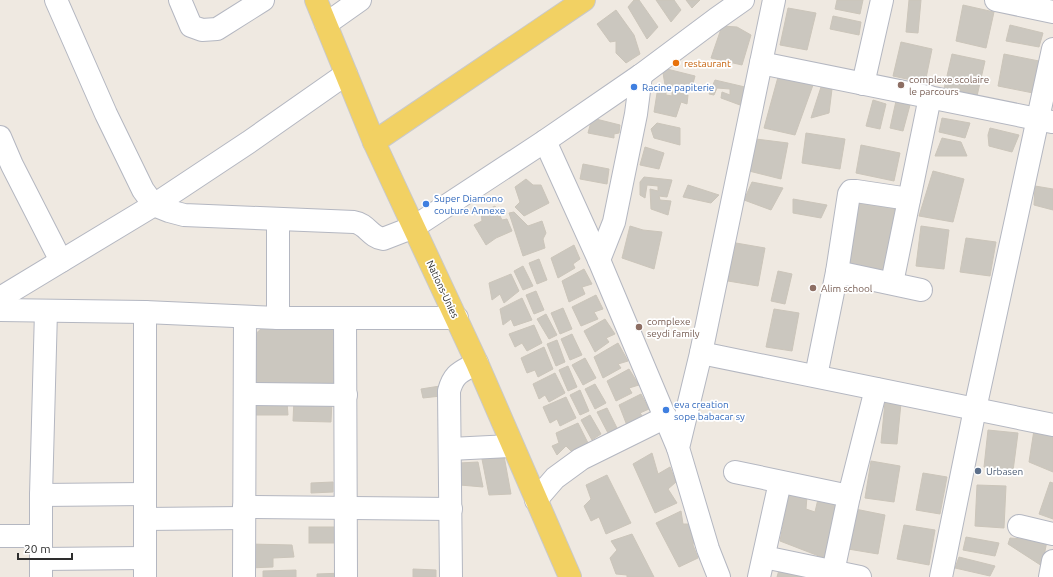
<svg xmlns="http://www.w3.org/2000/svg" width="1053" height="577" font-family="Ubuntu,sans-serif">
<rect width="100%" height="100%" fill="#efe9e1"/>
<g fill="#cbc7bf" stroke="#cbc5ba">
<path d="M634 0H639L658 27 647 39 628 7Z"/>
<path d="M656 0H674L681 10 671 22Z"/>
<path d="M686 0H700L692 8Z"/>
<path d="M837 0H863L860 14 835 9Z"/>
<path d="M909 0H921L918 33 906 32Z"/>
<path d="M963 5 994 12 986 48 956 41Z"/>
<path d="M788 8 816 13 807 50 780 45Z"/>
<path d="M616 10 634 35 640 54 626 63 616 53V41L610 42 597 24Z"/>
<path d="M833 16 861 22 859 35 830 29Z"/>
<path d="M1010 25 1043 33 1039 47 1006 41Z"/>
<path d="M722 26 737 27 751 35 742 65 711 58Z"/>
<path d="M901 42 932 49 925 83 893 76Z"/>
<path d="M952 54 985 61 977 96 944 89Z"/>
<path d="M1004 54 1039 61 1033 93 998 86Z"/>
<path d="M667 69 695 76 691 91 665 85 663 73Z"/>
<path d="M778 77 813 85 795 135 764 128Z"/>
<path d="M715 80 745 87 740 105 721 98 722 92 730 95V89L717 88 714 95 709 94Z"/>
<path d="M658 87 666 90V95L672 96V91L688 95 687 104 681 102 676 117 654 112Z"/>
<path d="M821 87 832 89 829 113 811 118Z"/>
<path d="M873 100 886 104 880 129 866 126Z"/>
<path d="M896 101 910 105 903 131 890 128Z"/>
<path d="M592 118 620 125 619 133 614 134V138L588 133Z"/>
<path d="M942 118 970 123 965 138 939 132Z"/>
<path d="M657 123 680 128V145L654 138 651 129Z"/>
<path d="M990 128 1019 135 1012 152 989 146 988 135Z"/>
<path d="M806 133 845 139 840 169 802 163Z"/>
<path d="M942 138 961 142 967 156H935Z"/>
<path d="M756 139 788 143 781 179 749 171Z"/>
<path d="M861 145 900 153 894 181 856 173Z"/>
<path d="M645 147 664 153 659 169 640 165Z"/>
<path d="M583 164 609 169 607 184 580 179Z"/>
<path d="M933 171 964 179 953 222 919 216Z"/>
<path d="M644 177 672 180 667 197 659 196 660 200 671 201 668 215 651 209 650 189 658 191V186L647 185 645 198 640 195V182Z"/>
<path d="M526 179 533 185H541L549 203 524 216 515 207 520 202 515 187Z"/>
<path d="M752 182 783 188 771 210 744 200Z"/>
<path d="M688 185 719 195 711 203 683 197Z"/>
<path d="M1035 186 1053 189V210L1034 205Z"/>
<path d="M793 199 827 205 821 218 793 213Z"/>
<path d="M851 200 895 206 886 270 842 263Z"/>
<path d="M495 206 502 220 507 219 512 231 496 238 486 245 474 225 482 221 481 213Z"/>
<path d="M514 212 528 226 542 221 546 233 543 239 545 248 523 256 509 213Z"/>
<path d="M630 226 643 230 662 232 654 269 622 258Z"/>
<path d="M921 226 949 230 944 269 916 266Z"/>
<path d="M966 238 996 242 990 276 960 272Z"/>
<path d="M736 243 765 248 758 286 728 281Z"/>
<path d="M574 245 580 259 573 264 575 268 558 278 551 258Z"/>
<path d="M539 259 547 280 537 284 529 263Z"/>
<path d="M523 266 533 286 523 290 514 271Z"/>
<path d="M584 269 592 284 582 287 585 294 569 302 562 281Z"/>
<path d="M778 271 792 274 785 304 771 301Z"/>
<path d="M511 274 519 291 504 303 500 294 492 300 489 283Z"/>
<path d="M536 291 544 310 534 314 526 295Z"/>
<path d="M596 295 603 309 594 312 598 319 581 326 572 307Z"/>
<path d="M522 298 532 320 514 326 511 319 503 325 500 309Z"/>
<path d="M563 308 572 329 560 334 551 313Z"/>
<path d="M774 309 799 313 792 351 766 347Z"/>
<path d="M546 314 557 335 549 339 537 319Z"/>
<path d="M605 319 615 334 606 338 609 342 595 352 584 331Z"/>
<path d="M534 325 542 343 527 351 522 343 515 347 509 334Z"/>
<path d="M338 327V390H251V338L262 328Z"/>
<path d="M572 334 582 355 570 360 561 339Z"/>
<path d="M557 340 565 362 556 366 547 344Z"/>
<path d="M618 343 628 361 618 364 621 368 603 378 594 357Z"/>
<path d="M544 347 553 369 538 377 535 370 527 373 521 358Z"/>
<path d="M585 358 596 378 583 385 572 365Z"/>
<path d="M568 366 577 387 568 391 559 370Z"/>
<path d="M629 369 639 385 629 388 632 393 616 401 607 381Z"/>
<path d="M555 373 565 393 549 402 545 395 539 399 533 384Z"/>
<path d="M595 384 606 403 595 409 585 389Z"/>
<path d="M440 386 441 396 423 398 421 389Z"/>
<path d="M580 390 589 411 580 415 570 395Z"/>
<path d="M641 394 649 409 640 413 643 417 628 428 619 405Z"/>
<path d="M566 397 576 418 560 426 557 419 550 423 543 407Z"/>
<path d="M294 399 332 400 331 422 293 421Z"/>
<path d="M252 402H287L288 415H252Z"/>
<path d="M885 402 901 403 897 444 881 443Z"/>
<path d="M607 408 617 428 608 433 597 412Z"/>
<path d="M590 415 601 434 592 440 581 420Z"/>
<path d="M578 423 588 443 573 453 566 446 557 455 552 446 559 443 556 433Z"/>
<path d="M988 430 1018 433 1013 471 984 467Z"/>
<path d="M1034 430 1053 435V472L1029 462Z"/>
<path d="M652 453 658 474 670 467 676 482 668 489 677 503 655 513 633 464Z"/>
<path d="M481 454 504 456 511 494 489 495Z"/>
<path d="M871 461 900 466 894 502 865 498Z"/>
<path d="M478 462 483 487 460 485 459 463Z"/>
<path d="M923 473 947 477 940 514 916 510Z"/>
<path d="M607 475 631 523 606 534 599 517 591 521 584 506 591 499 586 485Z"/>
<path d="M333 482V492L311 493V483Z"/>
<path d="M1050 482 1053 483V519L1039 514Z"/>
<path d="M977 485 1006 486 1004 528 975 526Z"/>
<path d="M789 493 807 496 806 509 815 512 818 499 837 502 824 558 780 541Z"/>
<path d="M855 509 885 515 878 554 848 549Z"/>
<path d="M681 511 683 524H691L695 534 693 545 698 558 679 567 656 523Z"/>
<path d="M904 525 935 530 929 565 897 559Z"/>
<rect x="309" y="527" width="31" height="16"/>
<path d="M632 534 654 577H627V575L616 574 610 558 617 550 611 541Z"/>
<path d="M966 537 999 543 995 556 963 550Z"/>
<path d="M1010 538 1047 541 1042 566 1008 544Z"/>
<path d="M249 544 292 545 294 557 273 558V567L248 568Z"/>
<path d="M959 557 995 566 990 576 955 568Z"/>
<path d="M413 569 436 570V577H413Z"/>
<path d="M296 570V577H263V571Z"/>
<path d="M779 570 809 577H777Z"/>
<path d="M344 573V577H317V574Z"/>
</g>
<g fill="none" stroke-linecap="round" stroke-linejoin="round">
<g stroke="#b4b7c1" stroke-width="24">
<g id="minor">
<path d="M56 0 106 114 143 190 154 205 169 211 184 215 354 222C367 224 370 237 383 239L414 227 545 141 641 75 716 19 743 0"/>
<path d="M180 0 191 26 202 30 217 29 263 0"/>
<path d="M996 0 1053 12"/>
<path d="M326 24 360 0"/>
<path d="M761 63 1052 122"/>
<path d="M863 84 882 0"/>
<path d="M0 137 12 165 61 261"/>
<path d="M545 141 599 260 678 448"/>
<path d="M599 260 614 222 636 114 641 75"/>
<path d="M837 272 921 290"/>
<path d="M892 283 930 97"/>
<path d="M0 298 154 205 249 142 346 74"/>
<path d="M0 310 145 312 278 318H457"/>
<path d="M278 318V220"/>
<path d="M345 318 346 577"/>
<path d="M701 353 1053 425"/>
<path d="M816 376 837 272 849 194 851 191H856L909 199"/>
<path d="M245 394 346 395"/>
<path d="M450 449 512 446"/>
<path d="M735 472 849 496"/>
<path d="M41 495 145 494"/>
<path d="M536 500 555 478 581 459 666 417"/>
<path d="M244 507 451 509"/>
<path d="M145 519 244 518"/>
<path d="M1019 526 1053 534"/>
<path d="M0 536H41"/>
<path d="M764 557 860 577"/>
<path d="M41 559 145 558"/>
<path d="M833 572 849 496 876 389"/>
<path d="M41 577V495L46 311"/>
<path d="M145 577V312"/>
<path d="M244 577 245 317"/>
<path d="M451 577 449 391C454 372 462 372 477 363"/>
<path d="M719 577 708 549 678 448 701 353 774 0"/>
<path d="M759 577 780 482"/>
<path d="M941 577 975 409 1053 49"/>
<path d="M1050 577 1053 561"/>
</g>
</g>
<g stroke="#c9c9c9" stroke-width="24">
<g id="major">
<path d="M316 0 374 142 477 363 570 577"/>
<path d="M374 142 584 0"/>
</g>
</g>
<use href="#minor" stroke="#fff" stroke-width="22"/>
<use href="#major" stroke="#f2d163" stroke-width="22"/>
</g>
<circle fill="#e8710a" stroke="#fff" stroke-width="1.5" cx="676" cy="63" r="4"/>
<g fill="#8d6e63" stroke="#fff" stroke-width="1.5">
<circle cx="901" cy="85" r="4"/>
<circle cx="813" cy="288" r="4"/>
<circle cx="639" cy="327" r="4"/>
</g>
<g fill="#3f7fe0" stroke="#fff" stroke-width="1.5">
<circle cx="634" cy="87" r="4"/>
<circle cx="426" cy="204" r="4"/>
<circle cx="666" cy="410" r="4"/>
</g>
<circle fill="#5c6f8a" stroke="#fff" stroke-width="1.5" cx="978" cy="471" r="4"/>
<g text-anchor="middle" stroke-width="3.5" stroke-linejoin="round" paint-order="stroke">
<g font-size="10" fill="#c56008" stroke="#fff" text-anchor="start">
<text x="684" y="67">restaurant</text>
</g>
<g font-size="10" fill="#785e54" stroke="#fff" text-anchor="start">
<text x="909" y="83">complexe scolaire<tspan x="909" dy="12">le parcours</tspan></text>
<text x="821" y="292">Alim school</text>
<text x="647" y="325">complexe<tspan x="647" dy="12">seydi family</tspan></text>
</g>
<g font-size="10" fill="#366cbe" stroke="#fff" text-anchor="start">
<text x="642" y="91">Racine papiterie</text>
<text x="434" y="202">Super Diamono<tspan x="434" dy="12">couture Annexe</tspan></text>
<text x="674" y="408">eva creation<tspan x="674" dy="12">sope babacar sy</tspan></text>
</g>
<g font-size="10" fill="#2e2e2e" stroke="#fff">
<text transform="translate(443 289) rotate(65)" y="4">Nations-Unies</text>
</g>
<g font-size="10" fill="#4e5e75" stroke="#fff" text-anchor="start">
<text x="986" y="475">Urbasen</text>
</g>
</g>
<path d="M18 553v6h54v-6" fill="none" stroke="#2e2e2e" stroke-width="2"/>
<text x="24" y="553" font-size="12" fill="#2e2e2e" stroke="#ffffff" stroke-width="3" paint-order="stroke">20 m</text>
</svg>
